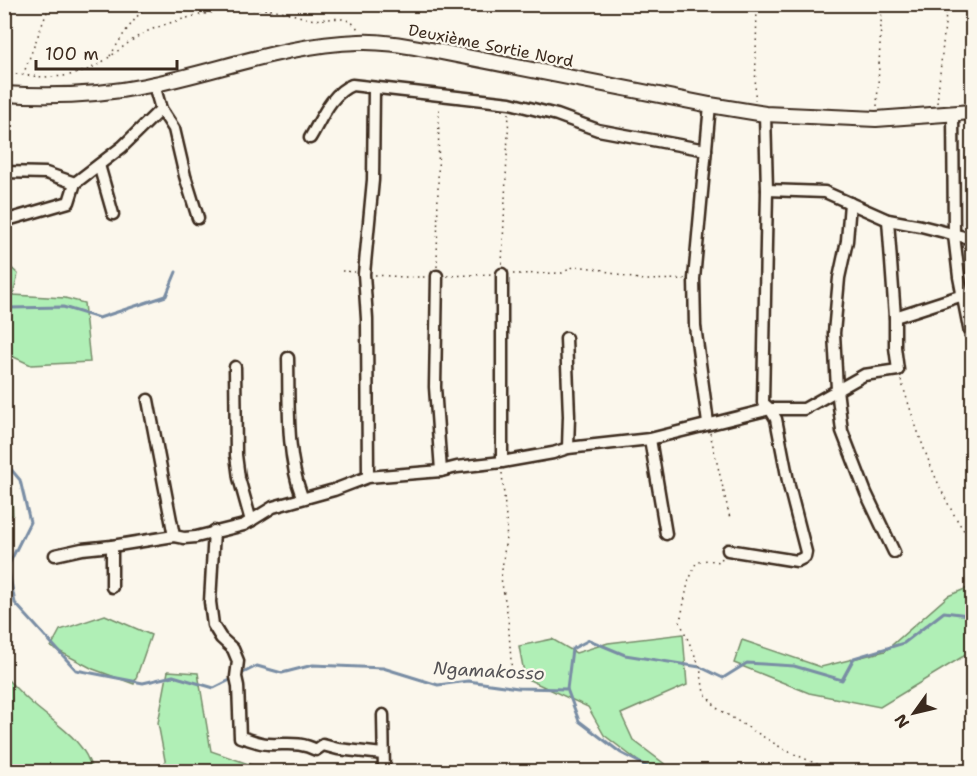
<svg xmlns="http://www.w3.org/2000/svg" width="977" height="776" font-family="'Shantell Sans',sans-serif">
<rect width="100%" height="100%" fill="#fbf7ec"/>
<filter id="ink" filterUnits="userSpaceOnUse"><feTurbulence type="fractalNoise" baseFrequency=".0167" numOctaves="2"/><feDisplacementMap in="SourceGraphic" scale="12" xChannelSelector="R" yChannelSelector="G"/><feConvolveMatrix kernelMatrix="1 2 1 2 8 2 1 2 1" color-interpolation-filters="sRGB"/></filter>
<g filter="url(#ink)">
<g fill="#b0efb6" stroke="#768c6a" stroke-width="1.5">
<path d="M5 262 18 274 13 295 65 298 84 303 90 362 31 365 5 353Z"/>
<path d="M5 457 10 465 13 515 5 517Z"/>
<path d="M972 586V651L880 707 809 693 734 663 742 640 821 667 885 651 948 596Z"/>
<path d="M105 615 151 635 134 684 93 669 51 647 60 630Z"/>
<path d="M683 634 687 685 621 714 633 740 674 771H651L604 735 588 707 525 678 519 646 552 639 576 653 608 643Z"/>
<path d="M168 671 198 673 211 751 269 771H167L158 723Z"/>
<path d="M5 677C15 687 24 697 35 706 57 725 86 741 92 771L9 772 5 767 4 703 6 700 5 697Z"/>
</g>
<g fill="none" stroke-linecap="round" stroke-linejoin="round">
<g stroke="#798da4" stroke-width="3">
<path d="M4 311 10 308 63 307 99 318 166 296 176 272"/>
<path d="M4 461 20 480 30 522 8 566 15 603 76 670 143 683 173 676 214 688 234 678"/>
<path d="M239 675 257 666 282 673 313 665 383 668 438 685 468 681 518 688 567 689 572 649 589 640 625 655 700 667 723 678 747 663 794 666 842 680 854 658 904 643 944 612 968 615 972 612"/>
<path d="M567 689 579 721 621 753 658 772"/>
</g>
<g stroke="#3b2a1e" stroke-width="15">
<g id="minor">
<path d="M154 85 161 109 174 129 185 176 198 218"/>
<path d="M953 114 954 235 959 277 970 333 972 335"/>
<path d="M310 138C321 120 331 93 352 85L510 103 557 115 598 130 706 150"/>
<path d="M99 165 113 214"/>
<path d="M4 172 46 173 75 183"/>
<path d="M767 190 825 192 888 220 921 226 972 239"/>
<path d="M850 203 847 241 839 278 834 333 837 389 842 431 866 493 894 552"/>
<path d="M4 221 69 202 75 183 122 147 161 109"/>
<path d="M437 276 435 387 441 471"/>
<path d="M895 317 963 295"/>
<path d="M566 338 569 416 568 448"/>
<path d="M288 358C289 404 286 454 302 497"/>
<path d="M235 367 236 455 239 478 251 521"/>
<path d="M148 400 174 536"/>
<path d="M708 423 695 326 694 279 710 105"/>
<path d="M650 439 666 534"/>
<path d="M502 462V274"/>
<path d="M368 477 367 319 364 274 373 180 374 89"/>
<path d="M214 531 210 602 213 625 221 638 233 649 238 661 236 677 238 686 240 737C249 739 259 744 268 744 285 745 300 741 316 750L323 745 338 749 383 754"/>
<path d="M728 550 797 561 805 557 806 552 789 486 776 419 770 409 763 403 767 190 765 114"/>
<path d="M55 555 82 549 112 546 174 536 184 538 196 537 244 525 273 507 334 490 368 477 441 471 457 467 502 462 553 453 568 448 650 439 770 409H804L864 375 898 370 895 347V317L888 220"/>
<path d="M112 587V546"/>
<path d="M383 715 384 772"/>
</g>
</g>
<g stroke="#3b2a1e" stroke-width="18">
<path id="major" d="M4 94C51 97 100 95 145 86 217 72 285 44 359 42 383 41 408 46 431 50L710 105 765 114 876 119 972 112"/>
</g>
<g stroke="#3b2a1e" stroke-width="1.5" stroke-dasharray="1.5 4.5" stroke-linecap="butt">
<path d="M110 56 125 32 147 4"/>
<path d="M4 72C37 78 73 82 102 62 118 52 131 39 148 31 184 16 234 5 273 10 286 11 297 16 309 19 327 22 348 11 359 31"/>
<path d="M23 75 50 4"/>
<path d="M755 101 757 4"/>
<path d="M937 103 947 4"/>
<path d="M877 106 882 4"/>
<path d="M502 264 509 113"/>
<path d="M437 267 439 107"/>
<path d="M342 271 355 272"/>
<path d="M513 274 562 273 575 266 599 269 621 276 644 280 685 279"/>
<path d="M375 275 404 277H427"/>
<path d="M447 276 493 274"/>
<path d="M901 380C918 434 938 497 972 542"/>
<path d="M710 433 730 518"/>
<path d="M502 473 507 529 501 578 508 617 512 675"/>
<path d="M722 558 720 562 707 560 696 563 688 583 680 622 700 667 704 693 718 709 785 750 835 772"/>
<path d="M969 772 972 768"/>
</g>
<use href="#minor" stroke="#fbf7ec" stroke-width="10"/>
<use href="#major" stroke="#fbf7ec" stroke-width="14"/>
</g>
</g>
<g text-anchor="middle" stroke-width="4.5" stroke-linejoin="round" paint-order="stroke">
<g font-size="16" fill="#3b2a1e" stroke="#fbf7ec">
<text transform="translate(491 45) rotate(11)" y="6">Deuxième Sortie Nord</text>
</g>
<g font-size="18" font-style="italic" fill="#555356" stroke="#fbf7ec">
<text transform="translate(489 671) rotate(3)" y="6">Ngamakosso</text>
</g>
</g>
<rect width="977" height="776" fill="none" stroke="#fbf7ec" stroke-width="24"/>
<rect x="12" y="12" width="953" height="752" fill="none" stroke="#3b2a1e" stroke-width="2" filter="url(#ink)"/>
<g transform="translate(914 713) rotate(236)" stroke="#fbf7ec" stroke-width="4.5" paint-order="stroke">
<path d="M0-4.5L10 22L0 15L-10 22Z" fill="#3b2a1e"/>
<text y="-9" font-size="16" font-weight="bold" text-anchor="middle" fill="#3b2a1e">N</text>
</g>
<path d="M36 60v9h141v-9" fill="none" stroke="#3b2a1e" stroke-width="3"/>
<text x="45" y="60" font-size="18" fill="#3b2a1e" stroke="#fbf7ec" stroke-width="4.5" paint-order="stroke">100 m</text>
</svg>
